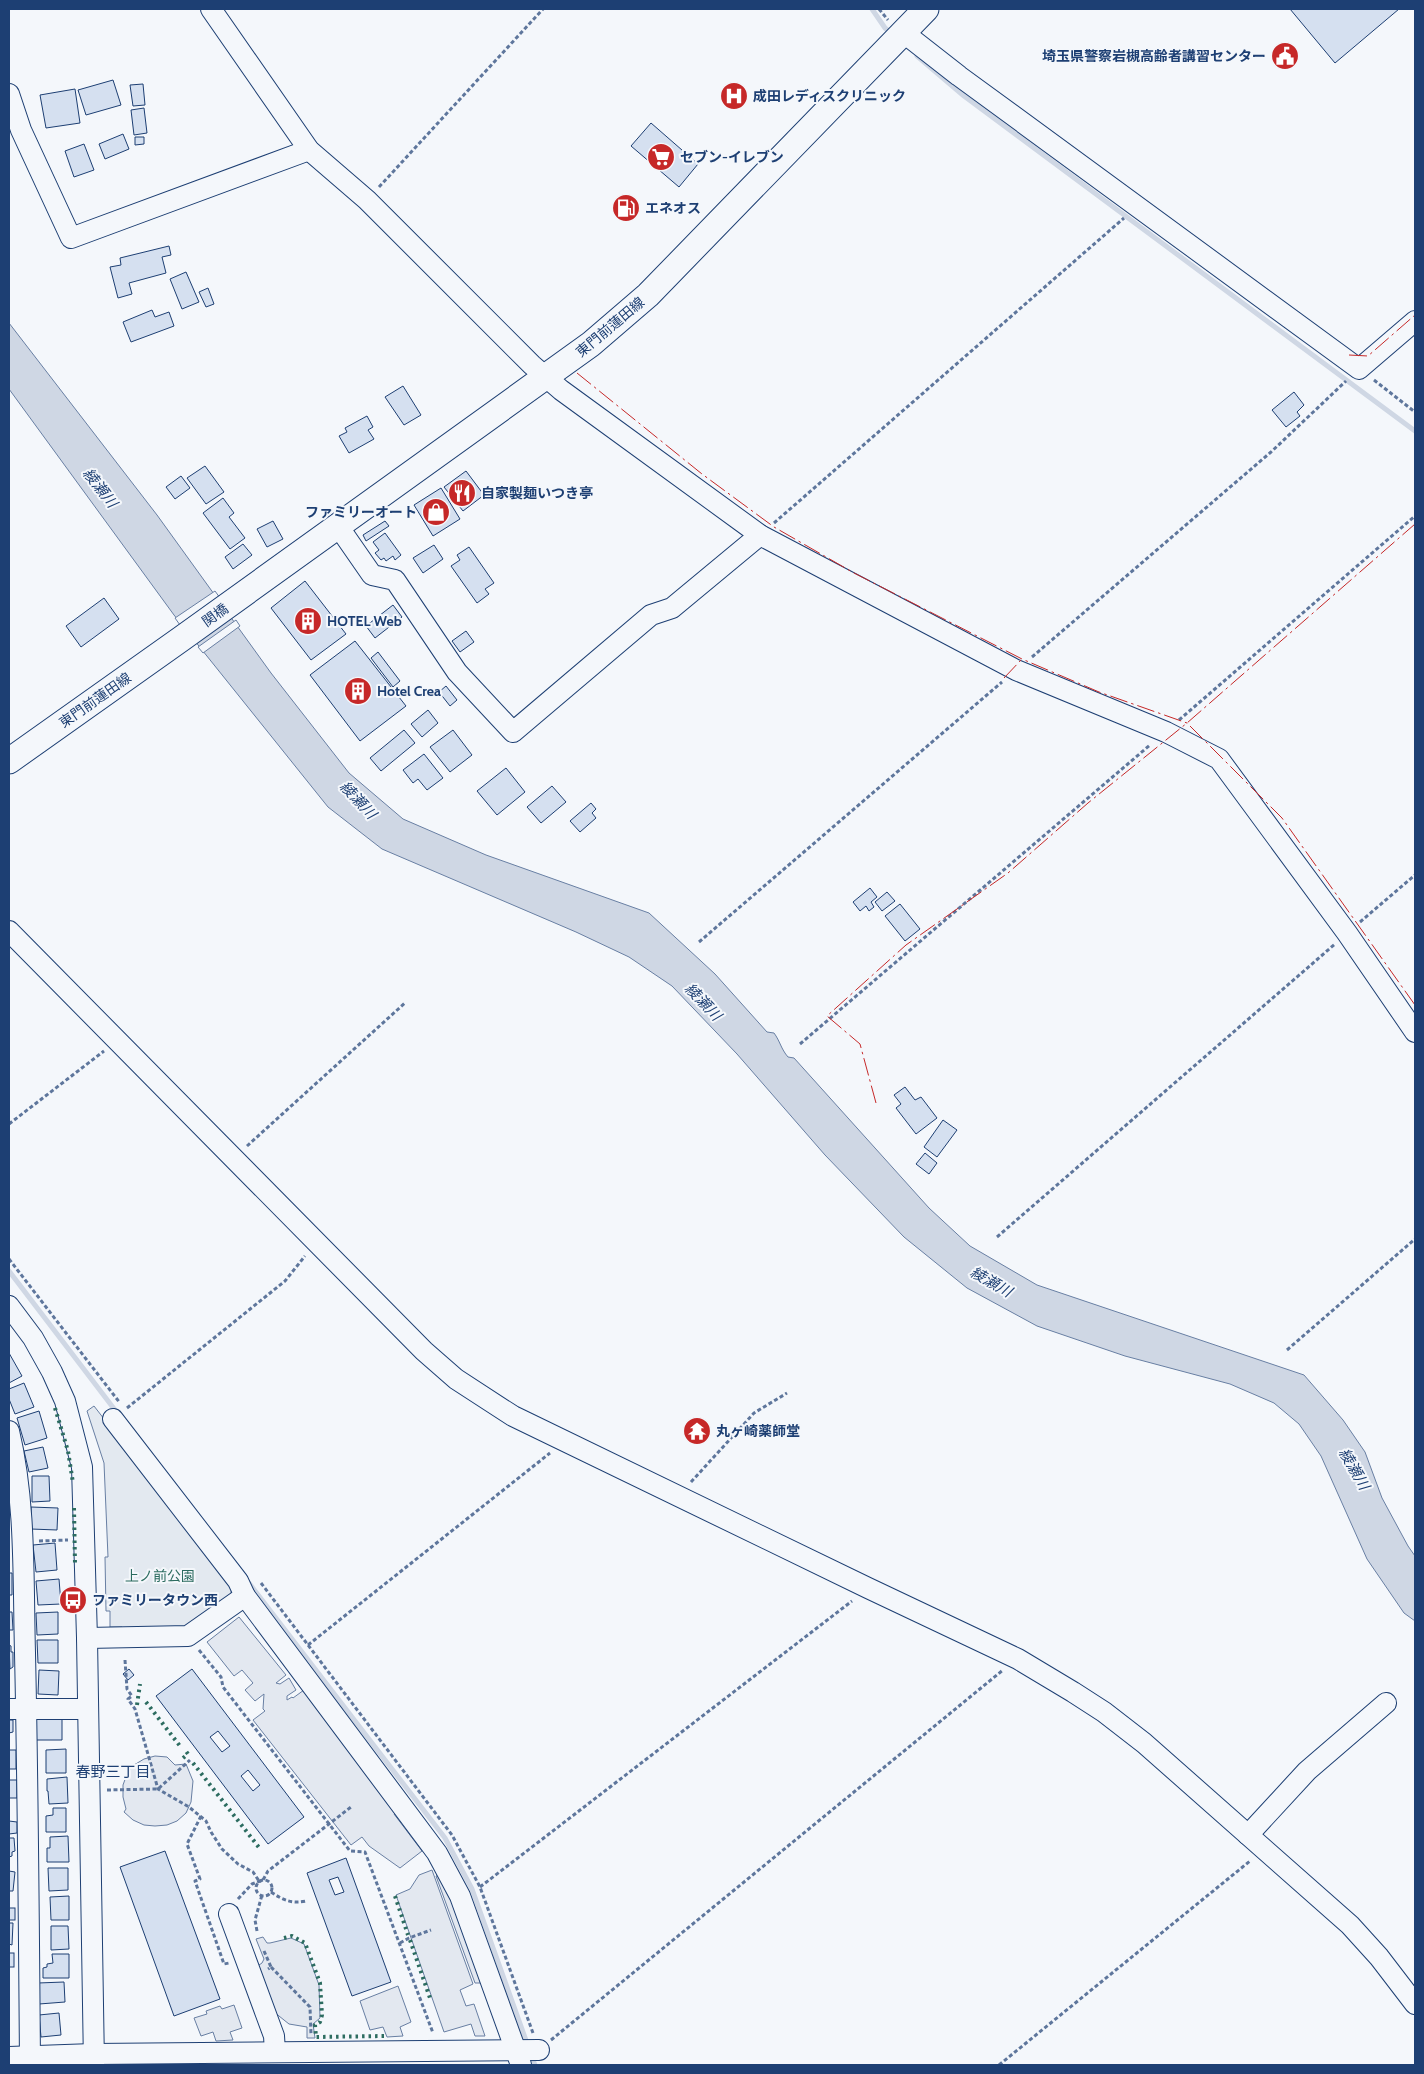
<svg xmlns="http://www.w3.org/2000/svg" width="1424" height="2074" font-family="Cabin,'Noto Sans JP',sans-serif">
<rect width="100%" height="100%" fill="#f4f7fb"/>
<path fill="#e3e9f0" stroke="#687fa3" d="M94 1406 232 1584 231 1593 233 1596 189 1629 173 1627 122 1629V1627H110V1611H106L105 1557H108L104 1463 87 1411Z"/>
<g fill="#e3e8f0" stroke="#687fa3">
<path d="M239 1617 286 1675 276 1683 280 1684 289 1678 296 1690 287 1696V1700L292 1697 293 1698 304 1690 398 1810 394 1814 422 1851 400 1868 369 1846 362 1837 351 1845 253 1720 265 1711 263 1709 264 1694 255 1701 245 1690 253 1683 242 1670 234 1676 207 1642Z"/>
<path d="M155 1756 167 1757 175 1765 186 1764 193 1781 191 1802 186 1813 177 1821 167 1825 155 1826 144 1825 133 1820 124 1812 126 1809 123 1797V1785L127 1774 134 1765 144 1759Z"/>
<path d="M432 1870 473 1984 460 1990 466 2006 474 2004 485 2036H475L471 2024 444 2032 396 1895 410 1889 419 1875Z"/>
<path d="M439 1875 453 1905 481 1983H475L436 1876Z"/>
<path d="M263 1937 267 1943H270L291 1938 304 1944 319 1985 320 2018 313 2024 315 2038H307V2027L289 2024 274 2012 256 1967 262 1963 264 1959 256 1939Z"/>
<path d="M398 1986 411 2022 400 2027 403 2036 387 2037 383 2027 370 2030 360 2001Z"/>
<path d="M234 2005 242 2028 230 2032 233 2040 216 2041 213 2032 201 2036 194 2018 207 2014 206 2011 220 2006 222 2009Z"/>
</g>
<path fill="#cfd7e4" stroke="#687fa3" d="M9 323 157 515 271 673 349 773 403 819 486 855 649 913 715 974 767 1032 774 1033C780 1041 781 1049 788 1057L794 1058 929 1208 970 1246 1037 1285 1304 1375 1343 1420 1365 1452 1382 1498 1408 1546 1415 1556V1621L1404 1613 1367 1559 1321 1456 1299 1424 1274 1403 1230 1384 1125 1356 1037 1326 967 1288 904 1237 825 1155 737 1054 672 986 629 957 576 932 382 849 328 807 174 615 9 389Z"/>
<g fill="#f4f7fb" stroke="#687fa3">
<path d="M215 591 220 598 180 625 175 618Z"/>
<path d="M236 620 240 626 203 653 198 647Z"/>
</g>
<g fill="none" stroke-linecap="round" stroke-linejoin="round">
<g stroke="#cfd7e4" stroke-width="5">
<path d="M872 9 885 28 892 34"/>
<path d="M917 56 964 96 1415 431"/>
<path d="M9 1271 118 1414"/>
<path d="M249 1583 445 1838 472 1889 528 2046"/>
<path d="M531 2054 535 2065"/>
</g>
</g>
<g fill="#d5e0f0" stroke="#1d3f73" fill-rule="evenodd">
<path d="M1290 9H1399L1335 63Z"/>
<path d="M113 80 121 105 86 115 78 90Z"/>
<path d="M143 84 145 105 133 106 130 85Z"/>
<path d="M75 89 80 123 46 128 40 95Z"/>
<path d="M144 108 147 133 134 135 131 110Z"/>
<path d="M651 123 698 164 679 187 631 146Z"/>
<path d="M123 134 129 149 105 159 99 144Z"/>
<path d="M135 137H144V144L135 145Z"/>
<path d="M84 144 94 170 74 177 65 151Z"/>
<path d="M169 246 171 255 162 257 166 273 129 283 132 294 118 298 110 267 121 265 120 258Z"/>
<path d="M186 272 199 302 182 309 170 279Z"/>
<path d="M208 288 214 304 206 307 199 292Z"/>
<path d="M152 310 155 317 169 312 174 326 131 342 123 322Z"/>
<path d="M403 386 421 415 404 425 385 397Z"/>
<path d="M1294 392 1304 405 1297 412 1300 416 1286 427 1272 410Z"/>
<path d="M367 416 373 427 368 430 374 439 349 453 339 436 347 432 345 428Z"/>
<path d="M205 466 224 492 206 504 187 478Z"/>
<path d="M466 471 484 495 463 511 444 487Z"/>
<path d="M181 476 190 488 175 499 166 487Z"/>
<path d="M441 488 460 519 433 536 414 505Z"/>
<path d="M223 498 234 513 229 517 245 538 230 549 203 513Z"/>
<path d="M273 521 283 539 267 547 257 529Z"/>
<path d="M385 521 389 526 366 541 363 535Z"/>
<path d="M385 533 401 555 395 560 393 556 386 561 384 558 381 560 375 553 379 550 373 542Z"/>
<path d="M243 544 252 555 233 569 225 557Z"/>
<path d="M434 545 443 559 423 573 413 558Z"/>
<path d="M469 547 494 583 485 589 489 594 477 603 451 566 460 560 457 555Z"/>
<path d="M305 581 346 634 311 660 271 608Z"/>
<path d="M104 598 119 619 81 647 66 626Z"/>
<path d="M393 605 402 617 375 638 366 626Z"/>
<path d="M466 631 474 642 460 652 452 641Z"/>
<path d="M355 641 406 706 360 741 310 675Z"/>
<path d="M378 652 400 681 393 687 371 658Z"/>
<path d="M446 686 457 700 450 706 439 692Z"/>
<path d="M428 710 438 723 422 737 411 724Z"/>
<path d="M404 730 415 743 381 771 370 758Z"/>
<path d="M453 730 472 755 450 772 430 747Z"/>
<path d="M424 754 443 778 427 790 418 779 413 783 403 770Z"/>
<path d="M506 768 525 792 497 815 477 791Z"/>
<path d="M552 786 566 802 541 823 527 807Z"/>
<path d="M591 803 596 809 592 813 596 818 580 832 570 821Z"/>
<path d="M870 888 877 897 871 902 874 907 869 911 866 906 860 911 853 902Z"/>
<path d="M887 892 895 901 882 911 875 902Z"/>
<path d="M900 904 920 929 905 941 885 916Z"/>
<path d="M905 1087 915 1100 921 1097 937 1118 916 1134 896 1108 901 1104 894 1095Z"/>
<path d="M943 1120 957 1130 937 1157 924 1147Z"/>
<path d="M925 1153 937 1163 929 1174 916 1164Z"/>
<path d="M9 1353 22 1376 9 1383Z"/>
<path d="M24 1383 34 1407 15 1414 9 1399V1389Z"/>
<path d="M39 1411 47 1438 25 1445 17 1418Z"/>
<path d="M697 1418 710 1430 698 1444 685 1432Z"/>
<path d="M43 1447 48 1468 29 1472 24 1451Z"/>
<path d="M32 1476H49L50 1501 32 1502Z"/>
<path d="M31 1507 58 1508 57 1530 31 1529Z"/>
<path d="M55 1543 57 1570 36 1572 33 1545Z"/>
<path d="M9 1569V1573H12V1595H9Z"/>
<path d="M59 1579 61 1604 38 1605 36 1581Z"/>
<path d="M9 1612H12L13 1630H9Z"/>
<path d="M58 1612V1634L37 1635 36 1613Z"/>
<path d="M37 1640H58V1663H38Z"/>
<path d="M9 1645 11 1646V1652H13V1667L10 1669Z"/>
<path d="M129 1669 134 1675 128 1680 123 1674Z"/>
<path d="M192 1669 304 1817 268 1844 156 1696ZM218 1731 230 1746 222 1752 210 1737ZM248 1770 260 1785 253 1791 241 1776Z"/>
<path d="M39 1670 59 1671 58 1695 38 1694Z"/>
<path d="M36 1718 62 1719V1740H36Z"/>
<path d="M9 1720H13V1732L9 1733Z"/>
<path d="M66 1749V1773H46V1750Z"/>
<rect x="9" y="1750" width="7" height="19"/>
<path d="M67 1777 68 1803 49 1804 48 1791H47V1779Z"/>
<rect x="9" y="1780" width="8" height="18"/>
<path d="M53 1808H66V1832H46V1816L53 1815Z"/>
<path d="M9 1821 17 1822V1833L9 1834Z"/>
<path d="M68 1836 69 1862H47V1848H50V1837Z"/>
<path d="M9 1838H14L15 1851 12 1852V1856L9 1857Z"/>
<path d="M165 1851 220 1999 174 2016 120 1867Z"/>
<path d="M346 1858 391 1982 352 1996 307 1873ZM338 1877 344 1892 335 1895 329 1880Z"/>
<path d="M48 1868H68V1890L49 1891Z"/>
<path d="M9 1871 15 1872 13 1891H9Z"/>
<path d="M69 1896V1920H51L50 1897Z"/>
<rect x="9" y="1908" width="6" height="12"/>
<path d="M9 1923H13L12 1945 9 1944Z"/>
<path d="M51 1926H68L69 1949 51 1950Z"/>
<rect x="9" y="1953" width="5" height="14"/>
<path d="M52 1954H69V1978H43V1968L47 1967V1964L53 1963Z"/>
<path d="M64 1982 65 2002 39 2004 38 1983Z"/>
<path d="M59 2013 61 2035 41 2037 39 2015Z"/>
</g>
<g fill="none" stroke-linecap="round" stroke-linejoin="round">
<g stroke="#1d3f73" stroke-width="22">
<g id="minor">
<path d="M211 9 309 150 367 200 532 365 561 390 760 535 1016 670 1166 732 1219 759 1347 933 1415 1032"/>
<path d="M904 33 959 76 1359 369 1415 321"/>
<path d="M9 94 21 130 71 238 309 150"/>
<path d="M338 526 372 575 395 580 457 672 513 732 651 615 672 608 760 535"/>
<path d="M9 931 424 1351 456 1379 513 1416 868 1588 1018 1659 1073 1692 1104 1712 1144 1743 1350 1925 1379 1957 1415 2004"/>
<path d="M9 1306 33 1338 52 1372 65 1401 82 1467 87 1638 94 2065"/>
<path d="M113 1419 238 1581 245 1596 437 1853 460 1896 521 2065"/>
<path d="M9 1431C26 1503 23 1579 25 1653 28 1790 29 1928 30 2065"/>
<path d="M87 1638 188 1636 245 1596"/>
<path d="M9 1709H88"/>
<path d="M1248 1835 1307 1771 1386 1703"/>
<path d="M229 1914 274 2036 275 2052"/>
<path d="M9 2057 93 2054 539 2050"/>
</g>
</g>
<g stroke="#1d3f73" stroke-width="27">
<path id="major" d="M9 761 181 639 591 344 648 295 926 9"/>
</g>
<g stroke="#5e769c" stroke-width="3" stroke-dasharray="4 2.5" stroke-linecap="butt">
<path d="M879 9 888 20"/>
<path d="M379 187 543 9"/>
<path d="M1374 380 1415 412"/>
<path d="M774 523 1124 218"/>
<path d="M1032 657 1271 452 1346 381"/>
<path d="M1179 720 1415 516"/>
<path d="M1360 922 1415 875"/>
<path d="M699 942 1002 682"/>
<path d="M800 1044 1150 745"/>
<path d="M9 1124 104 1051"/>
<path d="M247 1146 406 1002"/>
<path d="M997 1237 1335 944"/>
<path d="M9 1259 120 1403"/>
<path d="M1287 1350 1415 1239"/>
<path d="M127 1408 285 1281 305 1256"/>
<path d="M691 1482 754 1413 787 1393"/>
<path d="M39 1541 68 1540"/>
<path d="M261 1583 452 1835 480 1887 533 2033"/>
<path d="M308 1645 550 1453"/>
<path d="M199 1650 221 1677 223 1687 350 1851 365 1852 433 2033"/>
<path d="M125 1660 127 1689 132 1696 128 1699 135 1709 158 1789 189 1807 206 1821 211 1832 222 1849 238 1864 253 1872 259 1881"/>
<path d="M107 1790 158 1789 190 1760"/>
<path d="M201 1816 187 1844 200 1879 195 1881 224 1964 229 1963"/>
<circle cx="264" cy="1888" r="8"/>
<path d="M480 1887 852 1601"/>
<path d="M271 1892C283 1900 291 1904 306 1901"/>
<path d="M238 1899 252 1884 263 1880 268 1871 351 1807"/>
<path d="M257 1931 255 1920 262 1895"/>
<path d="M400 1943 409 1938 431 1930"/>
<path d="M264 1951 271 1967 268 1969"/>
<path d="M271 1967 310 2007 311 2035"/>
<path d="M551 2040 1003 1670"/>
<path d="M999 2065 1250 1861"/>
</g>
<use href="#minor" stroke="#f4f7fb" stroke-width="20"/>
<use href="#major" stroke="#f4f7fb" stroke-width="25"/>
<g stroke="#2c6c60" stroke-width="4" stroke-dasharray="2.5 4" stroke-linecap="butt">
<path d="M55 1408 68 1451 73 1483"/>
<path d="M74 1508 75 1564"/>
<path d="M146 1702 180 1746"/>
<path d="M137 1705 140 1684"/>
<path d="M183 1758 188 1754 185 1750"/>
<path d="M193 1763 261 1850"/>
<path d="M395 1896 408 1935"/>
<path d="M284 1938 292 1936 305 1943 320 1983 322 2015 320 2022 315 2025 316 2037 384 2036"/>
<path d="M410 1940 431 2001"/>
</g>
<g stroke="#c62828" stroke-width="1" stroke-dasharray="18 4 2.5 4" stroke-linecap="butt">
<path d="M1349 355 1368 356 1415 315"/>
<path d="M577 373 702 474 774 527 854 573 1022 659 1099 692 1187 723 1282 818 1415 1005"/>
<path d="M1004 678 1022 659"/>
<path d="M876 1103 860 1044 827 1016 906 945 1008 873 1088 803 1187 723 1415 524"/>
</g>
</g>
<defs>
<g id="civic-disc" transform="scale(1.4375)"><circle r="9.5" fill="#c62828" stroke="#f4f7fb"/><path d="M-.6-6.5H3V-4.5H.6V-3L4-1V1h2V6H-6V1h2V-1L-.6-3ZM-1.2 2.5V6h2.4V2.5Z" fill="#fff"/></g>
<g id="hospital-disc" transform="scale(1.4375)"><circle r="9.5" fill="#c62828" stroke="#f4f7fb"/><path d="M-5-5h3v3.5h4V-5h3V5h-3V1.5h-4V5h-3Z" fill="#fff"/></g>
<g id="supermarket-disc" transform="scale(1.4375)"><circle r="9.5" fill="#c62828" stroke="#f4f7fb"/><path d="M-6-5.5h2.5l.6 2H6L4.5 2H-2.5L-4.4-4H-6ZM-1.5 3.2a1.3 1.3 0 1 0 .1 0ZM3 3.2a1.3 1.3 0 1 0 .1 0Z" fill="#fff"/></g>
<g id="fuel-disc" transform="scale(1.4375)"><circle r="9.5" fill="#c62828" stroke="#f4f7fb"/><path d="M-5.5-6h7V0h2V4h1.3V-2.5L3-4.5l.8-.8L6-3V5H2.5V1h-1V6h-7ZM-4.2-4.7v3.2H.2V-4.7Z" fill="#fff"/></g>
<g id="restaurant-disc" transform="scale(1.4375)"><circle r="9.5" fill="#c62828" stroke="#f4f7fb"/><path d="M-5-6h1v4h1v-4h1v4h1v-4h1v5L-1.5 .5V6h-2V.5L-5-1ZM5-6V6H3V1.5H1.5Q1.5-4 5-6Z" fill="#fff"/></g>
<g id="shop-disc" transform="scale(1.4375)"><circle r="9.5" fill="#c62828" stroke="#f4f7fb"/><path d="M-5-2.5h2.3a2.7 3.5 0 0 1 5.4 0H5L5.5 6h-11ZM-1.5-2.5h3a1.5 2.3 0 0 0-3 0Z" fill="#fff"/></g>
<g id="building-disc" transform="scale(1.4375)"><circle r="9.5" fill="#c62828" stroke="#f4f7fb"/><path d="M-4-6H4V6H1V3H-1V6H-4ZM-2.5-4.3h1.7v1.8h-1.7ZM.8-4.3h1.7v1.8H.8ZM-2.5-1h1.7V.8h-1.7ZM.8-1h1.7V.8H.8Z" fill="#fff"/></g>
<g id="temple-disc" transform="scale(1.4375)"><circle r="9.5" fill="#c62828" stroke="#f4f7fb"/><path d="M0-6L5-2H3V0L6.5 2.5H4V6H1.5V3h-3V6H-4V2.5H-6.5L-3 0V-2H-5Z" fill="#fff"/></g>
<g id="bus-disc" transform="scale(1.4375)"><circle r="9.5" fill="#c62828" stroke="#f4f7fb"/><path d="M-5-6H5V4H4V6H2V4H-2V6H-4V4H-5ZM-3.5-4V0h7V-4ZM-3.5 1.2v1.5H-2V1.2ZM2 1.2v1.5H3.5V1.2Z" fill="#fff"/></g>
</defs>
<g fill-rule="evenodd">
<use href="#civic-disc" x="1285" y="56"/>
<use href="#hospital-disc" x="734" y="96"/>
<use href="#supermarket-disc" x="661" y="157"/>
<use href="#fuel-disc" x="626" y="208"/>
<use href="#restaurant-disc" x="462" y="493"/>
<use href="#shop-disc" x="436" y="512"/>
<use href="#building-disc" x="308" y="621"/>
<use href="#building-disc" x="358" y="691"/>
<use href="#temple-disc" x="697" y="1431"/>
<use href="#bus-disc" x="73" y="1600"/>
</g>
<g text-anchor="middle" stroke-width="4" stroke-linejoin="round" paint-order="stroke">
<g font-size="14" font-weight="bold" fill="#1d3f73" stroke="#f4f7fb" text-anchor="start">
<text x="1266" y="61" text-anchor="end">埼玉県警察岩槻高齢者講習センター</text>
<text x="753" y="101">成田レディスクリニック</text>
<text x="680" y="162">セブン-イレブン</text>
<text x="645" y="213">エネオス</text>
<text x="481" y="498">自家製麺いつき亭</text>
<text x="417" y="517" text-anchor="end">ファミリーオート</text>
<text x="327" y="626">HOTEL Web</text>
<text x="377" y="696">Hotel Crea</text>
<text x="716" y="1436">丸ヶ崎薬師堂</text>
<text x="92" y="1605">ファミリータウン西</text>
</g>
<g font-size="14" fill="#1d3f73" stroke="#f4f7fb">
<text transform="translate(610 327) rotate(-40)" y="5">東門前蓮田線</text>
<text transform="translate(215 615) rotate(-36)" y="5">関橋</text>
<text transform="translate(95 700) rotate(-35)" y="5">東門前蓮田線</text>
</g>
<g font-size="14" fill="#2c6c60" stroke="#f4f7fb">
<text x="160" y="1581">上ノ前公園</text>
</g>
<g font-size="15" font-style="italic" fill="#1d3f73" stroke="#f4f7fb">
<text transform="translate(100 488) rotate(52)" y="5">綾瀬川</text>
<text transform="translate(358 800) rotate(47)" y="5">綾瀬川</text>
<text transform="translate(703 1002) rotate(46)" y="5">綾瀬川</text>
<text transform="translate(991 1282) rotate(30)" y="5">綾瀬川</text>
<text transform="translate(1354 1469) rotate(60)" y="5">綾瀬川</text>
</g>
<g font-size="15" fill="#1d3f73" stroke="#f4f7fb">
<text x="113" y="1777">春野三丁目</text>
</g>
</g>
<rect width="1424" height="2074" fill="none" stroke="#1d3f73" stroke-width="20"/>
</svg>
